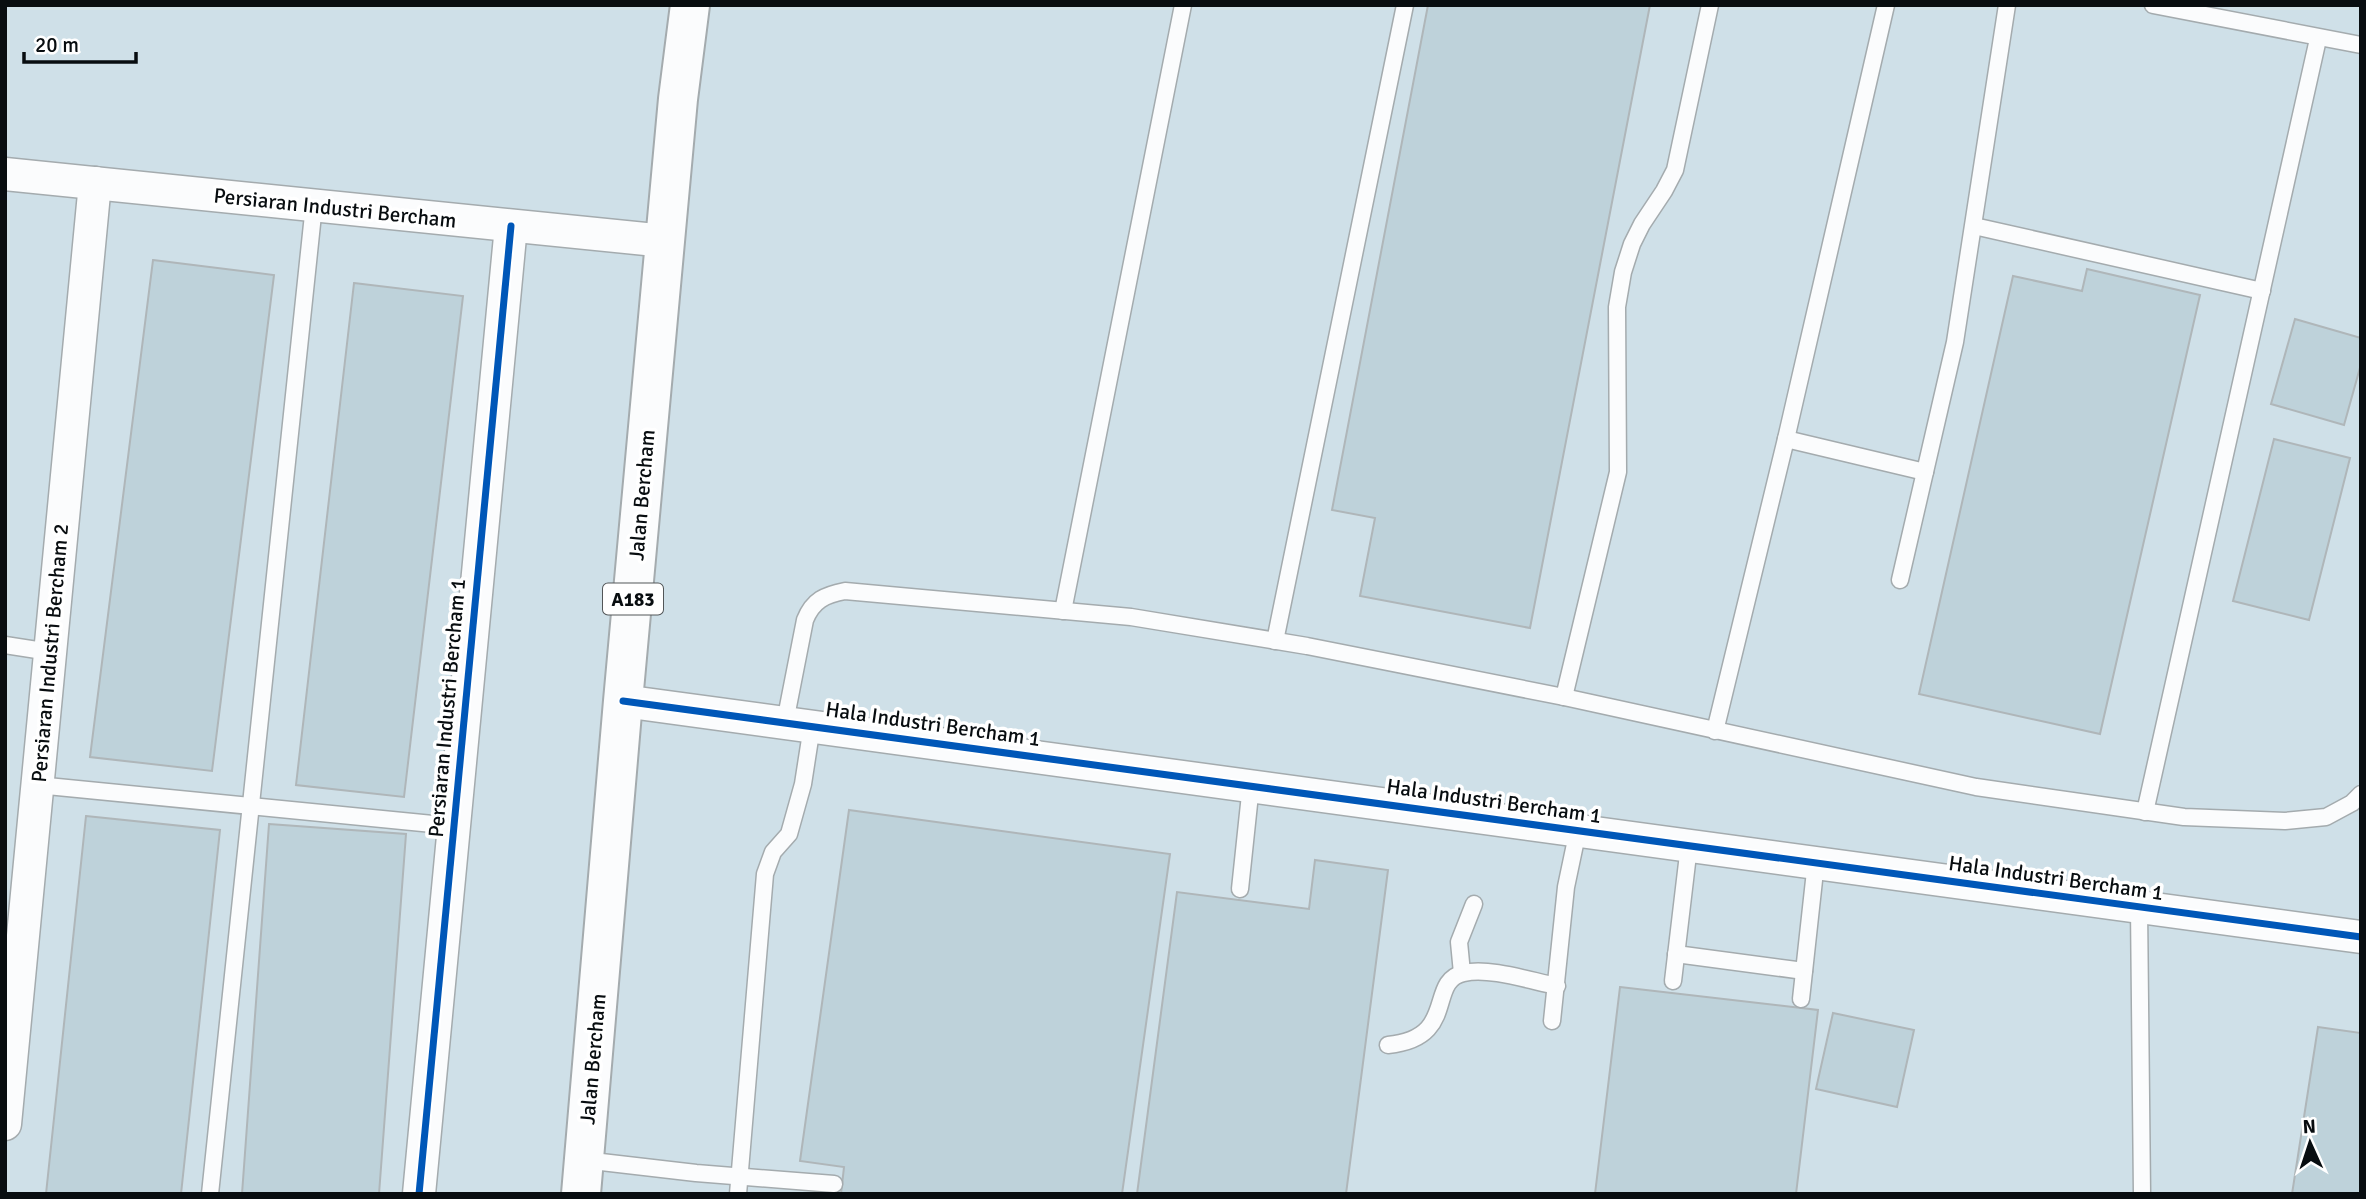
<svg xmlns="http://www.w3.org/2000/svg" width="2366" height="1199" font-family="Signika,sans-serif">
<rect width="100%" height="100%" fill="#e4edf1"/>
<rect fill="#cfe0e8" x="5" y="5" width="2356" height="1189"/>
<g fill="#bed2da" stroke="#afb6b9" stroke-width="2">
<path d="M1428 5H1650L1530 628 1360 596 1375 518 1332 510Z"/>
<path d="M153 260 274 275 212 771 90 757Z"/>
<path d="M2087 269 2200 295 2100 734 1919 694 2013 276 2082 291Z"/>
<path d="M354 283 463 296 404 797 296 785Z"/>
<path d="M2295 319 2361 338V364L2344 425 2271 404Z"/>
<path d="M2274 439 2350 458 2309 620 2233 601Z"/>
<path d="M849 810 1170 854 1122 1194H841L844 1167 800 1161Z"/>
<path d="M86 816 220 830 181 1194H46Z"/>
<path d="M269 824 406 834 379 1194H242Z"/>
<path d="M1315 860 1388 870 1346 1194H1137L1177 892 1309 909Z"/>
<path d="M1620 987 1818 1010 1796 1194H1595Z"/>
<path d="M1833 1013 1914 1030 1897 1107 1816 1089Z"/>
<path d="M2318 1027 2361 1033V1194H2292Z"/>
</g>
<g fill="none" stroke-linecap="round" stroke-linejoin="round">
<g stroke="#a4abae" stroke-width="19">
<g id="lane">
<path d="M2153 5 2361 45"/>
<path d="M1974 226 2262 291"/>
<path d="M1786 439 1925 472"/>
<path d="M1900 580 1955 342 2007 5"/>
<path d="M1063 611 1183 5"/>
<path d="M1275 641 1405 5"/>
<path d="M5 645 50 652"/>
<path d="M1564 697 1618 472 1617 307 1623 272 1632 244 1642 224 1664 191 1675 170 1710 5"/>
<path d="M785 722 805 620C813 600 825 595 845 591L1131 617 1307 646 1564 697 1976 787 2184 817 2285 821 2326 817 2352 803 2361 794"/>
<path d="M1715 731 1786 439 1886 5"/>
<path d="M37 785 453 826"/>
<path d="M2145 812 2318 39"/>
<path d="M1240 889 1251 785"/>
<path d="M2139 907 2142 1194"/>
<path d="M1676 954 1804 971"/>
<path d="M1462 973 1459 942 1474 904"/>
<path d="M1673 981 1689 846"/>
<path d="M1801 999 1816 862"/>
<path d="M1552 1021 1566 887 1578 830"/>
<path d="M1388 1045C1459 1038 1426 981 1464 973 1489 967 1531 981 1557 986"/>
<path d="M584 1160 696 1173 834 1184"/>
<path d="M210 1194 314 205"/>
<path d="M738 1194 765 874 773 852 789 834 803 784 812 726"/>
</g>
</g>
<g stroke="#a4abae" stroke-width="35">
<g id="street">
<path d="M5 174 665 241"/>
<path d="M623 701 2361 937"/>
<path d="M5 1124 95 183"/>
<path d="M419 1194 511 226"/>
</g>
</g>
<g stroke="#a4abae" stroke-width="42">
<path id="primary" d="M581 1194 623 701 678 99 690 5"/>
</g>
<use href="#lane" stroke="#fbfcfd" stroke-width="16"/>
<use href="#street" stroke="#fbfcfd" stroke-width="32"/>
<use href="#primary" stroke="#fbfcfd" stroke-width="38"/>
<g stroke="#fff" stroke-width="11">
<g id="cycleway">
<path d="M623 701 2361 937"/>
<path d="M419 1194 511 226"/>
</g>
</g>
<use href="#cycleway" stroke="#0057b8" stroke-width="7"/>
</g>
<g text-anchor="middle" stroke-width="7" stroke-linejoin="round" paint-order="stroke">
<rect fill="#fff" stroke="#525658" stroke-width="2" x="603" y="583.5" width="60" height="31" rx="5"/>
<g font-size="19" font-weight="bold" fill="#080d10">
<text x="633" y="606">A183</text>
</g>
<g font-size="21" fill="#080d10" stroke="#fff">
<text transform="translate(335 208) rotate(6)" y="7">Persiaran Industri Bercham</text>
<text transform="translate(642 495) rotate(-85)" y="7">Jalan Bercham</text>
<text transform="translate(50 653) rotate(-85)" y="7">Persiaran Industri Bercham 2</text>
<text transform="translate(447 708) rotate(-85)" y="7">Persiaran Industri Bercham 1</text>
<text transform="translate(933 724) rotate(8)" y="7">Hala Industri Bercham 1</text>
<text transform="translate(1494 801) rotate(8)" y="7">Hala Industri Bercham 1</text>
<text transform="translate(2056 878) rotate(8)" y="7">Hala Industri Bercham 1</text>
<text transform="translate(593 1059) rotate(-85)" y="7">Jalan Bercham</text>
</g>
</g>
<rect width="2366" height="1199" fill="none" stroke="#080d10" stroke-width="14"/>
<g transform="translate(2310 1143) rotate(357)" stroke="#ffffff" stroke-width="5" paint-order="stroke">
<path d="M0-5L12 26L0 18L-12 26Z" fill="#080d10"/>
<text y="-10" font-size="19" font-weight="bold" text-anchor="middle" fill="#080d10">N</text>
</g>
<path d="M24 52v10h112v-10" fill="none" stroke="#080d10" stroke-width="3.5"/>
<text x="35" y="52" font-size="21" fill="#080d10" stroke="#ffffff" stroke-width="5" paint-order="stroke">20 m</text>
</svg>
